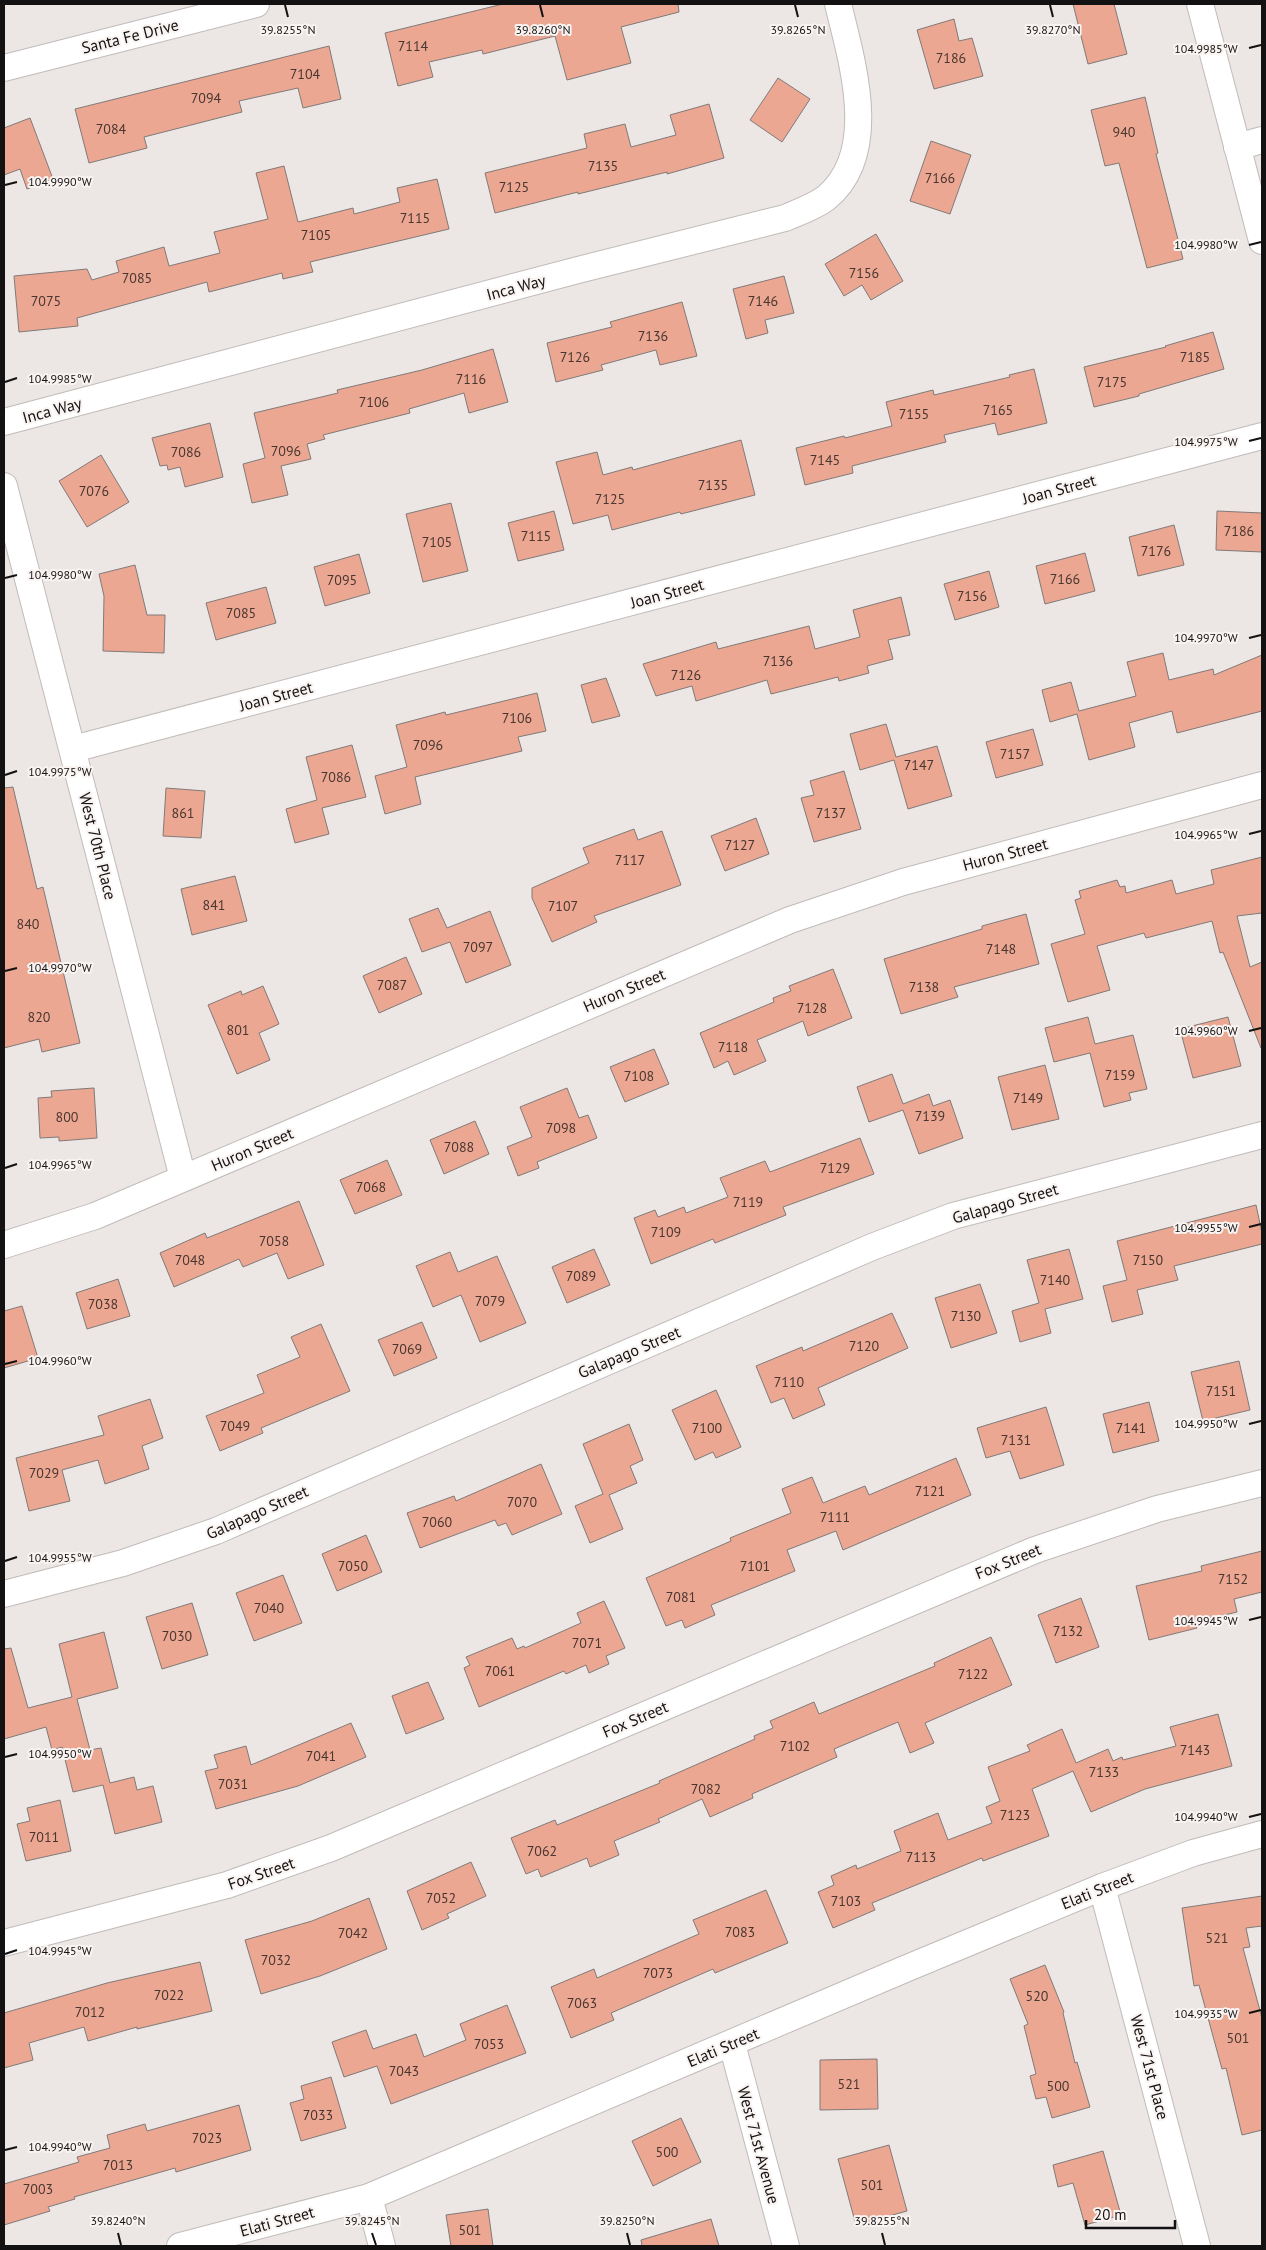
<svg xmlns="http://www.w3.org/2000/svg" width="1266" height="2250" font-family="'PT Sans',sans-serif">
<rect width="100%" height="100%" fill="#ece6e4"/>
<g fill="#eba791" stroke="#807a79">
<path d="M503 4H678L679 12 621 27 631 63 567 80 555 36 483 54 482 50 429 62 433 77 398 86 385 33Z"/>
<path d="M1073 4H1114L1127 54 1088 64Z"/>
<path d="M954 19 959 41 972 38 983 76 934 89 917 30Z"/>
<path d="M329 46 341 99 303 108 298 88 239 101 242 112 144 137 147 148 89 163 75 109Z"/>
<path d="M778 78 810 99 782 142 750 120Z"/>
<path d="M1145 97 1158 153 1156 154 1183 259 1147 268 1119 163 1105 166 1091 110Z"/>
<path d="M709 104 724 158 667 174V172L578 194V192L495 213 485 173 587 148 584 134 625 124 631 147 676 135 670 115Z"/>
<path d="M30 118 53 179 27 189 20 169 4 175V128Z"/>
<path d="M931 141 971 155 950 214 910 201Z"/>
<path d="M284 166 298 222 353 208 354 214 400 202 397 188 437 179 449 229 310 262 313 272 283 279 282 273 209 292 207 282 77 318 78 326 19 332 14 276 87 269 92 280 119 272 116 261 164 247 169 266 220 253 214 232 268 219 256 173Z"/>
<path d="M876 234 903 281 871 300 862 285 844 296 825 264Z"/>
<path d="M784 276 794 313 765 320 768 333 746 339 733 289Z"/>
<path d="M682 302 697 356 660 365 656 350 601 365 603 370 556 382 547 343 612 327 610 322Z"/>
<path d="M1213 332 1224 369 1139 394V396L1094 407 1084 367 1166 347 1165 346Z"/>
<path d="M493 349 508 402 469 413 464 393 409 409 410 413 323 435 325 439 307 444 311 459 281 466 288 495 252 503 243 464 265 458 254 413 338 393 337 390 422 370Z"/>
<path d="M1034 369 1047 423 998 435 995 423 944 435 946 442 852 466 853 473 805 485 796 448 844 436 845 438 892 426 886 402 933 390 934 395 1010 377 1009 375Z"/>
<path d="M210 423 223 477 185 487 180 467 168 470 167 465 160 466 152 438Z"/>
<path d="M741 440 755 495 681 514 680 512 612 530 608 515 573 524 556 462 597 452 603 475 632 467 633 470Z"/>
<path d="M101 455 129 502 87 527 59 481Z"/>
<path d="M451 503 468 571 423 582 406 514Z"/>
<path d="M554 511 564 550 518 561 508 523Z"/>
<path d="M1217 511 1262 513V552L1216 550Z"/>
<path d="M1174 525 1184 565 1138 576 1129 537Z"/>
<path d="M1085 553 1095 591 1045 604 1036 566Z"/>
<path d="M359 554 370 593 325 606 314 567Z"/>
<path d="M135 565 147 615H165L164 653 103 651 104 596 99 574Z"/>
<path d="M989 571 999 607 955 620 944 584Z"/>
<path d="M266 587 276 623 216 640 206 603Z"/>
<path d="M901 597 910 635 888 640 893 659 867 666 869 673 839 681 838 677 771 694 767 680 696 701 692 686 656 696 643 664 716 642 718 649 809 626 815 649 860 637 853 610Z"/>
<path d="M1163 653 1169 680 1213 669 1214 675 1262 655V711L1177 733 1172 711 1129 723 1135 747 1089 760 1077 714 1050 722 1042 690 1071 682 1079 711 1136 696 1127 662Z"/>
<path d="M606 678 620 716 592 723 581 685Z"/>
<path d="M537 693 546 731 518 737 522 751 415 777 421 804 385 814 375 776 407 767 396 725 445 712 446 715Z"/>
<path d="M886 724 896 757 937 746 952 796 908 809 894 760 860 770 850 734Z"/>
<path d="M1033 729 1043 765 996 778 986 742Z"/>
<path d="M352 745 366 797 322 808 329 834 295 843 286 809 317 800 306 757Z"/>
<path d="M844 771 861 829 814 842 801 798 814 795 810 781Z"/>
<path d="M13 787 37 889 43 887 80 1043 42 1052 39 1039 4 1048V788Z"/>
<path d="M166 788 205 791 201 838 163 836Z"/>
<path d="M756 818 769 854 725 871 711 836Z"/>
<path d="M634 829 638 840 662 831 681 885 594 916 597 922 552 942 532 898V888L589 863 583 848Z"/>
<path d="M1262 857V913L1237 916 1250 967 1262 962V1047L1261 1048 1223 952 1220 953 1212 921 1146 938 1144 933 1097 946 1110 990 1068 1002 1051 944 1085 934 1075 900 1081 898 1079 891 1117 880 1120 887 1125 886 1126 893 1172 880 1176 894 1214 884 1211 870Z"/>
<path d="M235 876 247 921 192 935 181 889Z"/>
<path d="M438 908 447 928 490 911 511 965 466 983 450 942 422 952 409 919Z"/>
<path d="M1026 914 1039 964 954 987 958 997 901 1014 884 959 982 929V926Z"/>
<path d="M406 957 422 994 379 1013 363 976Z"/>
<path d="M833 969 852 1018 808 1036 803 1021 757 1040 766 1061 734 1075 728 1061 714 1068 700 1033 774 1002 773 998 791 991 789 986Z"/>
<path d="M263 986 279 1024 259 1033 270 1060 237 1074 208 1005 241 991 242 995Z"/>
<path d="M1088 1017 1095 1044 1133 1035 1147 1089 1129 1093 1131 1100 1104 1107 1090 1053 1054 1062 1045 1028Z"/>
<path d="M1228 1017 1241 1066 1193 1078 1180 1029Z"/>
<path d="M654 1049 669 1084 625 1102 610 1067Z"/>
<path d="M1045 1065 1059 1119 1012 1130 998 1077Z"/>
<path d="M892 1074 903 1104 929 1094 933 1106 950 1100 963 1138 919 1154 903 1110 869 1122 857 1087Z"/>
<path d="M94 1088 97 1138 59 1141V1137L40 1138 38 1098 52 1097 51 1091Z"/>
<path d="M567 1088 579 1118 588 1115 597 1138 537 1162 539 1168 518 1176 507 1147 532 1137 520 1107Z"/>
<path d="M475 1121 489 1154 444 1174 430 1140Z"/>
<path d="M860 1138 874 1174 783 1207 786 1215 715 1243 713 1239 651 1264 634 1218 655 1210 658 1217 684 1207 686 1213 728 1197 720 1178 765 1161 770 1172Z"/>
<path d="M387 1160 402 1195 355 1214 340 1180Z"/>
<path d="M299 1201 324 1265 288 1279 277 1253 243 1267 239 1259 174 1287 160 1253 205 1233 207 1238Z"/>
<path d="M1256 1205 1262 1233V1244L1174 1266 1178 1280 1137 1290 1143 1314 1112 1322 1103 1286 1127 1280 1117 1241Z"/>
<path d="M594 1249 610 1285 567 1303 552 1267Z"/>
<path d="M1069 1249 1083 1299 1045 1309 1051 1333 1020 1342 1012 1311 1039 1303 1027 1260Z"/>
<path d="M450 1252 458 1272 497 1256 526 1323 480 1342 461 1295 433 1307 416 1266Z"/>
<path d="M118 1279 130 1316 87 1329 76 1293Z"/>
<path d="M980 1284 997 1333 951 1348 935 1298Z"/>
<path d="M22 1306 38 1358 4 1368V1311Z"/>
<path d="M892 1313 908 1348 818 1388 825 1405 793 1419 784 1398 771 1403 756 1366 802 1347 803 1351Z"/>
<path d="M422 1322 437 1358 394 1376 378 1340Z"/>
<path d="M321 1324 350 1391 261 1428 263 1433 220 1451 206 1416 264 1393 257 1375 300 1357 291 1337Z"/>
<path d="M1239 1361 1250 1410 1203 1421 1191 1372Z"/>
<path d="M716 1390 741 1447 716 1458 713 1452 695 1460 672 1410Z"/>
<path d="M150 1399 163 1438 142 1446 149 1469 105 1484 98 1460 62 1470 70 1501 29 1511 16 1458 104 1435 98 1416Z"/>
<path d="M1149 1402 1159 1441 1113 1453 1103 1414Z"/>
<path d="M1046 1407 1064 1465 1020 1479 1010 1451 986 1458 977 1428Z"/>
<path d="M629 1424 643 1460 630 1466 637 1483 609 1495 623 1529 590 1543 575 1506 603 1494 583 1444Z"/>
<path d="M956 1458 971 1495 843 1550 836 1531 787 1550 795 1571 711 1605 715 1615 685 1628 682 1620 666 1626 646 1578 731 1541 730 1538 791 1513 782 1489 812 1477 823 1503 865 1486 869 1495Z"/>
<path d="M541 1464 562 1514 512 1535 506 1523 498 1526 495 1520 420 1548 407 1513 454 1496 456 1501Z"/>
<path d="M366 1535 382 1572 337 1591 322 1554Z"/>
<path d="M1262 1551V1592L1234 1599 1237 1612 1195 1622 1197 1628 1149 1640 1136 1586 1202 1571 1201 1566Z"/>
<path d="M283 1575 302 1623 254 1641 236 1593Z"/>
<path d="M1081 1598 1099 1647 1056 1663 1038 1615Z"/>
<path d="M604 1601 625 1648 606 1656 609 1664 589 1673 586 1665 566 1674 564 1671 479 1707 464 1668 470 1665 466 1657 512 1638 517 1649 524 1646 525 1648 581 1623 577 1613Z"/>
<path d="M192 1603 208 1655 162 1669 146 1617Z"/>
<path d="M104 1632 118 1688 77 1699 90 1750 101 1748 110 1783 134 1777 137 1790 153 1786 162 1822 115 1834 103 1785 73 1792 62 1747 52 1750 46 1727 4 1739V1649L11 1648 28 1708 72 1697 59 1644Z"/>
<path d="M991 1637 1012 1685 925 1723 934 1743 910 1753 898 1722 834 1749 837 1757 752 1794 753 1798 710 1817 702 1799 658 1819 660 1822 614 1841 619 1855 590 1867 587 1858 541 1877 538 1869 526 1874 511 1838 555 1820 557 1825 660 1783 659 1781 755 1739 754 1736 773 1728 770 1721 814 1702 819 1714 935 1666 934 1663Z"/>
<path d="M428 1682 444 1719 406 1734 392 1696Z"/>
<path d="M1218 1714 1232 1766 1145 1789 1091 1812 1073 1771 1032 1789 1049 1836 983 1861 982 1858 872 1903 875 1910 833 1928 818 1892 834 1885 831 1876 856 1865 857 1869 901 1851 894 1831 938 1813 948 1840 992 1823 986 1807 1000 1801 988 1767 1030 1751 1027 1745 1062 1729 1076 1763 1108 1749 1113 1761 1122 1757 1123 1760 1176 1746 1170 1727Z"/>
<path d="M351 1723 366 1757 298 1786 216 1809 205 1771 218 1768 214 1755 246 1746 251 1765Z"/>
<path d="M60 1800 71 1851 26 1861 17 1824 30 1821 27 1808Z"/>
<path d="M471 1862 486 1896 447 1914 449 1918 422 1930 407 1891Z"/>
<path d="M766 1890 788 1943 715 1973 713 1969 611 2013 614 2020 571 2038 551 1987 594 1969 597 1978 699 1934 693 1920Z"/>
<path d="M1262 1896V1926L1246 1928 1250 1947 1243 1948 1262 2018V2130L1242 2135 1226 2068 1222 2069 1199 1985 1194 1986 1182 1908Z"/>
<path d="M369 1898 387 1949 320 1976 261 1994 245 1940 312 1921Z"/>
<path d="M200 1962 212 2011 137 2029V2027L88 2041 84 2027 29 2043 33 2060 4 2068V2013L107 1983Z"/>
<path d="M1045 1965 1064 2012 1063 2013 1075 2063 1077 2062 1090 2107 1052 2118 1046 2097 1036 2099 1030 2076 1036 2074 1024 2026 1028 2024 1010 1979Z"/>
<path d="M507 2005 526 2053 391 2104 377 2066 344 2077 332 2042 366 2030 373 2049 416 2034 424 2057 466 2040 460 2024Z"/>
<path d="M877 2059 878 2109 820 2110V2060Z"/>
<path d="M331 2077 346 2128 301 2141 290 2103 304 2099 301 2086Z"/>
<path d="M239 2105 251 2150 176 2172 175 2168 74 2197 75 2199 48 2207 50 2211 4 2225V2184L79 2162 77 2157 110 2148 107 2135 145 2124 147 2131Z"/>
<path d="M681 2118 701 2162 653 2186 632 2141Z"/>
<path d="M889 2145 907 2211 856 2225 838 2159Z"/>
<path d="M1103 2151 1121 2215 1085 2225 1073 2183 1058 2187 1053 2165Z"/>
<path d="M488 2209 493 2246H451L446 2215Z"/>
<path d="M711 2219 719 2246H642L641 2240Z"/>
</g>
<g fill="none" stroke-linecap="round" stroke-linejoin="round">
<g stroke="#c1bbb9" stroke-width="28">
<g id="street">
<path d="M1200 4 1262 241"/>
<path d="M4 68 256 4"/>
<path d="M1237 147 1262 140"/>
<path d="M4 422 578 270 785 218C799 212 814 207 826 198 881 153 852 62 838 4"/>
<path d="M4 486 183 1178"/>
<path d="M73 749 1262 436"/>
<path d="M4 1245 95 1216 790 920 903 882 1262 785"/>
<path d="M4 1594 123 1563 216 1531 872 1247 953 1216 1262 1135"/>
<path d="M1102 1887 1197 2246"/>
<path d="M4 1943 227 1885 331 1848 1035 1550 1157 1509 1262 1483"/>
<path d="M732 2044 786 2246"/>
<path d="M369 2197 382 2246"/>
<path d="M180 2246 369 2197 905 1969 1102 1887 1193 1853 1262 1834"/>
</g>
</g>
<use href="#street" stroke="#fff" stroke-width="26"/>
</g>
<path fill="none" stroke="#131111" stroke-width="2" d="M285 5 288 17M540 5 543 17M795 5 798 17M1050 5 1053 17M1249 48 1261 45M5 185 17 182M1249 245 1261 242M5 382 17 378M1249 441 1261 438M5 578 17 575M1249 638 1261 635M5 775 17 771M1249 834 1261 831M5 971 17 968M1249 1031 1261 1028M5 1168 17 1164M1249 1227 1261 1224M5 1364 17 1361M1249 1424 1261 1421M5 1561 17 1557M1249 1620 1261 1617M5 1757 17 1754M1249 1817 1261 1814M5 1954 17 1950M1249 2013 1261 2010M5 2150 17 2147M118 2233 121 2245M372 2233 376 2245M627 2233 630 2245M882 2233 885 2245"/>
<g text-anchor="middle" stroke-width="4" stroke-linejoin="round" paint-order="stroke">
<g font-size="14" fill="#493631">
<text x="413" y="51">7114</text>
<text x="951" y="63">7186</text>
<text x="305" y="79">7104</text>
<text x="206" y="103">7094</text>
<text x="111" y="134">7084</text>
<text x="1124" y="137">940</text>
<text x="603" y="171">7135</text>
<text x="940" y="183">7166</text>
<text x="514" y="192">7125</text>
<text x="415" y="223">7115</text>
<text x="316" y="240">7105</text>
<text x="864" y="278">7156</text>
<text x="137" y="283">7085</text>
<text x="46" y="306">7075</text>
<text x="763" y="306">7146</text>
<text x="653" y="341">7136</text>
<text x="575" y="362">7126</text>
<text x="1195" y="362">7185</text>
<text x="471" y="384">7116</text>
<text x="1112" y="387">7175</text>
<text x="374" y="407">7106</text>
<text x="998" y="415">7165</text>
<text x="914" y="419">7155</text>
<text x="286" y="456">7096</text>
<text x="186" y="457">7086</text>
<text x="825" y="465">7145</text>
<text x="713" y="490">7135</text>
<text x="94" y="496">7076</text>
<text x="610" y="504">7125</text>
<text x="1239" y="536">7186</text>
<text x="536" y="541">7115</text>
<text x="437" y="547">7105</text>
<text x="1156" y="556">7176</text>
<text x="1065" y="584">7166</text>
<text x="342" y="585">7095</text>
<text x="972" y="601">7156</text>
<text x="241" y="618">7085</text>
<text x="778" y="666">7136</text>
<text x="686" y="680">7126</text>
<text x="517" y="723">7106</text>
<text x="428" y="750">7096</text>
<text x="1015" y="759">7157</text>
<text x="919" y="770">7147</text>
<text x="336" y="782">7086</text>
<text x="183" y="818">861</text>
<text x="831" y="818">7137</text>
<text x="740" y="850">7127</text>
<text x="630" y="865">7117</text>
<text x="214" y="910">841</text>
<text x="563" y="911">7107</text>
<text x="28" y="929">840</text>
<text x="478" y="952">7097</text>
<text x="1001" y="954">7148</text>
<text x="392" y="990">7087</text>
<text x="924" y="992">7138</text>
<text x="812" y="1013">7128</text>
<text x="39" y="1022">820</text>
<text x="238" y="1035">801</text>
<text x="733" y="1052">7118</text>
<text x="1120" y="1080">7159</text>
<text x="639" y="1081">7108</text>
<text x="1028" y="1103">7149</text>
<text x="930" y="1121">7139</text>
<text x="67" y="1122">800</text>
<text x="561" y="1133">7098</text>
<text x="459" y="1152">7088</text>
<text x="835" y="1173">7129</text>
<text x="371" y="1192">7068</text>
<text x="748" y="1207">7119</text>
<text x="666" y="1237">7109</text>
<text x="274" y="1246">7058</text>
<text x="190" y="1265">7048</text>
<text x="1148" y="1265">7150</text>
<text x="581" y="1281">7089</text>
<text x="1055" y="1285">7140</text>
<text x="490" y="1306">7079</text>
<text x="103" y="1309">7038</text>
<text x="966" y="1321">7130</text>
<text x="864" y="1351">7120</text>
<text x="407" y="1354">7069</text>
<text x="789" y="1387">7110</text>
<text x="1221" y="1396">7151</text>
<text x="235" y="1431">7049</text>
<text x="707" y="1433">7100</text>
<text x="1131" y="1433">7141</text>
<text x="1016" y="1445">7131</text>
<text x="44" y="1478">7029</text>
<text x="930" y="1496">7121</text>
<text x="522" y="1507">7070</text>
<text x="835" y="1522">7111</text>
<text x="437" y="1527">7060</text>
<text x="353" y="1571">7050</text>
<text x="755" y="1571">7101</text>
<text x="1233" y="1584">7152</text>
<text x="681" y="1602">7081</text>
<text x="269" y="1613">7040</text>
<text x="1068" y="1636">7132</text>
<text x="177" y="1641">7030</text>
<text x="587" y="1648">7071</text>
<text x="500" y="1676">7061</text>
<text x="973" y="1679">7122</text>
<text x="795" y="1751">7102</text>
<text x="1195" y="1755">7143</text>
<text x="321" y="1761">7041</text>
<text x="1104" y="1777">7133</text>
<text x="233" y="1789">7031</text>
<text x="706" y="1794">7082</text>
<text x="1015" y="1820">7123</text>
<text x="44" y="1842">7011</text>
<text x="542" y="1856">7062</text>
<text x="921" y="1862">7113</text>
<text x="441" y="1903">7052</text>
<text x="846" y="1906">7103</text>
<text x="740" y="1937">7083</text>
<text x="353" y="1938">7042</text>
<text x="1217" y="1943">521</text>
<text x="276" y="1965">7032</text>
<text x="658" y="1978">7073</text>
<text x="169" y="2000">7022</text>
<text x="1037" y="2001">520</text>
<text x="582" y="2008">7063</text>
<text x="90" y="2017">7012</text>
<text x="1238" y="2043">501</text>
<text x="489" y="2049">7053</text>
<text x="404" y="2076">7043</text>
<text x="849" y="2089">521</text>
<text x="1058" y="2091">500</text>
<text x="318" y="2120">7033</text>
<text x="207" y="2143">7023</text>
<text x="667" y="2157">500</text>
<text x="118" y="2170">7013</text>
<text x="872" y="2190">501</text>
<text x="38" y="2194">7003</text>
<text x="470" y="2235">501</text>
</g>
<g font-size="16" fill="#131111" stroke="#f9f3f1">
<text transform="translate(130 36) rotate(-14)" y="6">Santa Fe Drive</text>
<text transform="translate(516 287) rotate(-15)" y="6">Inca Way</text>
<text transform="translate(52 410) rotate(-15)" y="6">Inca Way</text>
<text transform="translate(1059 489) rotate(-15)" y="6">Joan Street</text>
<text transform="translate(667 593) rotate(-15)" y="6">Joan Street</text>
<text transform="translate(276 696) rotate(-15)" y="6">Joan Street</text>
<text transform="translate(98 846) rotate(76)" y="6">West 70th Place</text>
<text transform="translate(1005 854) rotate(-15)" y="6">Huron Street</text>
<text transform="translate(624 990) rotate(-23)" y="6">Huron Street</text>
<text transform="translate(252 1149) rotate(-23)" y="6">Huron Street</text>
<text transform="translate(1005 1203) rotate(-16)" y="6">Galapago Street</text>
<text transform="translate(629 1352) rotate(-23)" y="6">Galapago Street</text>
<text transform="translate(257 1512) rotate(-24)" y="6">Galapago Street</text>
<text transform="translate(1008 1561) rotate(-22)" y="6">Fox Street</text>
<text transform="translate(635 1719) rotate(-23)" y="6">Fox Street</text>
<text transform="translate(261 1873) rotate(-19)" y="6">Fox Street</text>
<text transform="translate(1097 1890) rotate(-22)" y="6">Elati Street</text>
<text transform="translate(723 2047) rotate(-23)" y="6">Elati Street</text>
<text transform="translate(1150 2067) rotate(75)" y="6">West 71st Place</text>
<text transform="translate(759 2145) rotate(75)" y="6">West 71st Avenue</text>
<text transform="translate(277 2221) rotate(-15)" y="6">Elati Street</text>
</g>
</g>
<g font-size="12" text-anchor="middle" fill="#131111" stroke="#f9f3f1" stroke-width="4" stroke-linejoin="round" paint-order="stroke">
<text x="288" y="34">39.8255°N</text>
<text x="543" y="34">39.8260°N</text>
<text x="798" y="34">39.8265°N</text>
<text x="1053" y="34">39.8270°N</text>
<text x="1206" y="53">104.9985°W</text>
<text x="60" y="186">104.9990°W</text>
<text x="1206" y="249">104.9980°W</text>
<text x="60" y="383">104.9985°W</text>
<text x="1206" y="446">104.9975°W</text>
<text x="60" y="579">104.9980°W</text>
<text x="1206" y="642">104.9970°W</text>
<text x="60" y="776">104.9975°W</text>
<text x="1206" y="839">104.9965°W</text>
<text x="60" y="972">104.9970°W</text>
<text x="1206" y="1035">104.9960°W</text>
<text x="60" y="1169">104.9965°W</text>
<text x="1206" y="1232">104.9955°W</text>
<text x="60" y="1365">104.9960°W</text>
<text x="1206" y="1428">104.9950°W</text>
<text x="60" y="1562">104.9955°W</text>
<text x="1206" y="1625">104.9945°W</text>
<text x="60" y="1758">104.9950°W</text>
<text x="1206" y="1821">104.9940°W</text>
<text x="60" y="1955">104.9945°W</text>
<text x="1206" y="2018">104.9935°W</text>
<text x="60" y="2151">104.9940°W</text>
<text x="118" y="2225">39.8240°N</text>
<text x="372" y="2225">39.8245°N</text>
<text x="627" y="2225">39.8250°N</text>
<text x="882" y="2225">39.8255°N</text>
</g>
<rect width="1266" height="2250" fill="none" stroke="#131111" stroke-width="10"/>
<path d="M1086 2220v8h89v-8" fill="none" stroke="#131111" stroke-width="2.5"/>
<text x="1094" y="2220" font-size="15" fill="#131111" stroke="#f9f3f1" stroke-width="4" paint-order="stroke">20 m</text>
</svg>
